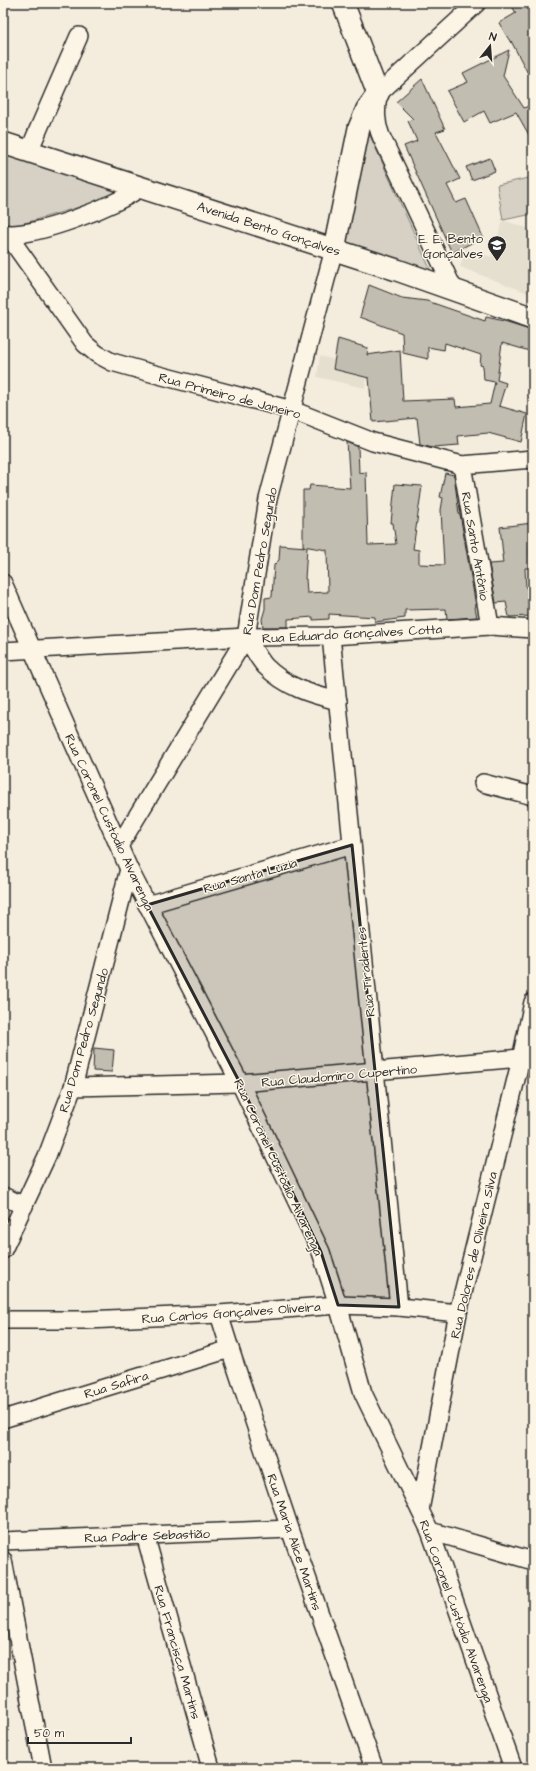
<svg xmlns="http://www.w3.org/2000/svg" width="536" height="1771" font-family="'Architects Daughter',sans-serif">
<rect width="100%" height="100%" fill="#f4edde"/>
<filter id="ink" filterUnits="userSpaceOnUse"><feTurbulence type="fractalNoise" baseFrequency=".025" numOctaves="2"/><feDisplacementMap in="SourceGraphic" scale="8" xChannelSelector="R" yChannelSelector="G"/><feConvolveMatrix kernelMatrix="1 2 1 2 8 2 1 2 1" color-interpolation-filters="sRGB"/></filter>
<g filter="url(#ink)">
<g fill="#e5dfd0">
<path d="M503 220 533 230V257L529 269 533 270V295L460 267 466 248 491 257Z"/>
<path d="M320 356 368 369 365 388 317 377Z"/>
</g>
<g fill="#d6d1c4" stroke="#807e78">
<path d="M368 131 431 271 345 243Z"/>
<path d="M3 151 130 192 8 228 3 222Z"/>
<path d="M533 177V214L503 220 497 185Z"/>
</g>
<g fill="#c2bdb1" stroke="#2b2b2b">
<path d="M510 3H533V83L511 41V43L499 23 516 13Z"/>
<path d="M509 50 503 76 524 108 533 104V142L516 112 490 123 484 111 464 122 447 91 468 82 463 73Z"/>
<path d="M422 79 445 129 436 132 460 179 447 185 456 203 466 199 483 237 452 253 404 146 417 141 408 121 413 119 396 102Z"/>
<path d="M490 158 495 171 472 180 466 167Z"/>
<path d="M369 285 402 298 427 301 485 321 486 317 504 321 533 330V352L502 343 497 380 506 383 499 406 527 414 521 442 488 433 458 436 459 445 433 447 420 444 417 418 373 422 369 378 333 369 338 339 368 348 367 355 400 350 403 401 455 399 456 407 490 404 495 382 484 380 483 366 480 365 481 355 445 343 444 350 428 347V359L403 353 402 333 360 317Z"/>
<path d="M347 442 358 447 359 473 366 472 368 545 396 544 393 523H391L395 484 422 486 413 549 419 550V564L444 565 441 510 443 498 440 497 445 473 454 475 459 514H460L476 606 475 607 477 617 447 619 446 609 405 610V618L375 622V617L329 614V619L313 620V617L288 619V627H263L262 619 265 609V598L272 597 274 565 279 560 280 545 307 547 305 579H306L307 593 328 592 327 550 303 546V490H309L310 485 350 488Z"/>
<path d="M532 523 533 548 530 549 531 568H525L526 588H530L531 616 509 617 506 602 496 603 489 564 503 563 502 555H503L500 527Z"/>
<path d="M94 1048 114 1050 112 1072 93 1071Z"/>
</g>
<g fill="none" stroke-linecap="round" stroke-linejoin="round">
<g stroke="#2b2b2b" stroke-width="20">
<g id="minor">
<path d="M29 151 79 36"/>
<path d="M3 233C30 240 119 205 141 187"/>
<path d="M7 234 85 344 97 354 112 362 151 373 292 410 373 442 462 465 533 459"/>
<path d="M453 288 381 136C375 122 376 110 378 94L477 3"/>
<path d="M462 465 490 626"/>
<path d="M3 583 129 869 240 1083 321 1252 338 1305 363 1393 430 1531 513 1768"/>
<path d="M331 636 399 1307"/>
<path d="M246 637C252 646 258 658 265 666 286 687 310 694 338 701"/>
<path d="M3 651 246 637 331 636 490 626 533 629"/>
<path d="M483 783 533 796"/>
<path d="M119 846 246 637 268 499 334 249"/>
<path d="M147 905 352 845"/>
<path d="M73 1087 240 1083 531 1057"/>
<path d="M3 1196 24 1206"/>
<path d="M3 1250 47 1156 73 1087 129 869"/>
<path d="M219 1314 230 1349 290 1529 374 1768"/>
<path d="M3 1320H87L219 1314 338 1305 399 1307 458 1313"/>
<path d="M3 1419 230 1349"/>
<path d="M420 1510 458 1313 521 1059 533 1002"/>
<path d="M430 1531 533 1561"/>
<path d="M145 1535 211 1768"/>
<path d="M3 1541 290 1529"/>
<path d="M3 1560 43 1768"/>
</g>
</g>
<g stroke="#2b2b2b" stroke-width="24">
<g id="major">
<path d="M3 143 397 270 533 318"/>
<path d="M334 249 359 128 367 109 378 94 343 3"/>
</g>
</g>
<use href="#minor" stroke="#fcf5e5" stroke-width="17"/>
<use href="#major" stroke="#fcf5e5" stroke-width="21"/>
</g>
</g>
<path fill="#2b2b2b" fill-opacity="0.2" stroke="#2b2b2b" stroke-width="3" stroke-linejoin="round" d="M352 845 399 1307 338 1305 321 1252 240 1083 147 905Z"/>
<defs>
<g id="school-pin" transform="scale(1)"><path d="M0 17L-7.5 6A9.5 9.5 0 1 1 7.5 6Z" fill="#2b2b2b" stroke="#fcf5e5"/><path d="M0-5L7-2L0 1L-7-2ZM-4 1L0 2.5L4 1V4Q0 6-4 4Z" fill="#fff"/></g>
</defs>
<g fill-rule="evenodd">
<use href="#school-pin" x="497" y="245"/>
</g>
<g text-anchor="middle" stroke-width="3" stroke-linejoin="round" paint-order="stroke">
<g font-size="13" fill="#2b2b2b" stroke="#fcf5e5">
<text transform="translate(269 228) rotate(18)" y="5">Avenida Bento Gonçalves</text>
<text transform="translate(230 395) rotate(15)" y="5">Rua Primeiro de Janeiro</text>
<text transform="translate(476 546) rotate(80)" y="5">Rua Santo Antônio</text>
<text transform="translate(259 561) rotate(-80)" y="5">Rua Dom Pedro Segundo</text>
<text transform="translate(352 633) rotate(-3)" y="5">Rua Eduardo Gonçalves Cotta</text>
<text transform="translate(110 822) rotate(65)" y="5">Rua Coronel Custódio Alvarenga</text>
<text transform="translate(250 875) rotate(-16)" y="5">Rua Santa Luzia</text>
<text transform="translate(365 972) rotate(-96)" y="5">Rua Tiradentes</text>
<text transform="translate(83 1040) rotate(-74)" y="5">Rua Dom Pedro Segundo</text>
<text transform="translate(339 1075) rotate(-5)" y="5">Rua Claudomiro Cupertino</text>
<text transform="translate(279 1167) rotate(65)" y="5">Rua Coronel Custódio Alvarenga</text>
<text transform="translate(473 1255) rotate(-77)" y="5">Rua Dolores de Oliveira Silva</text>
<text transform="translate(231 1312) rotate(-4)" y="5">Rua Carlos Gonçalves Oliveira</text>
<text transform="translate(116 1384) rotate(-17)" y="5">Rua Safira</text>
<text transform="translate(147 1535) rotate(-2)" y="5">Rua Padre Sebastião</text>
<text transform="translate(295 1542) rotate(71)" y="5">Rua Maria Alice Martins</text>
<text transform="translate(457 1611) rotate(70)" y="5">Rua Coronel Custódio Alvarenga</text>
<text transform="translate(178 1652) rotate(74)" y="5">Rua Francisca Martins</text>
</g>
<g font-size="13" fill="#2b2b2b" stroke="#fcf5e5" text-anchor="end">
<text x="483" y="243">E. E. Bento<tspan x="483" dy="15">Gonçalves</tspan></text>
</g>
</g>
<rect width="536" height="1771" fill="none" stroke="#fcf5e5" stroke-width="16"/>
<rect x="8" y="8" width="520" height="1755" fill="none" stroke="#2b2b2b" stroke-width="1.5" filter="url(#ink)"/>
<g transform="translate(490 46) rotate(17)" stroke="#fcf5e5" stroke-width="3" paint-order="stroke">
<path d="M0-3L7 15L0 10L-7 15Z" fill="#2b2b2b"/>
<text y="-6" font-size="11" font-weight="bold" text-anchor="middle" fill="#2b2b2b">N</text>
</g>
<path d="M28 1737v6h103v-6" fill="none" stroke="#2b2b2b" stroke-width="2"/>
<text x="34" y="1737" font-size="12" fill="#2b2b2b" stroke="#fcf5e5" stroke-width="3" paint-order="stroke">50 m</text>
</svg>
